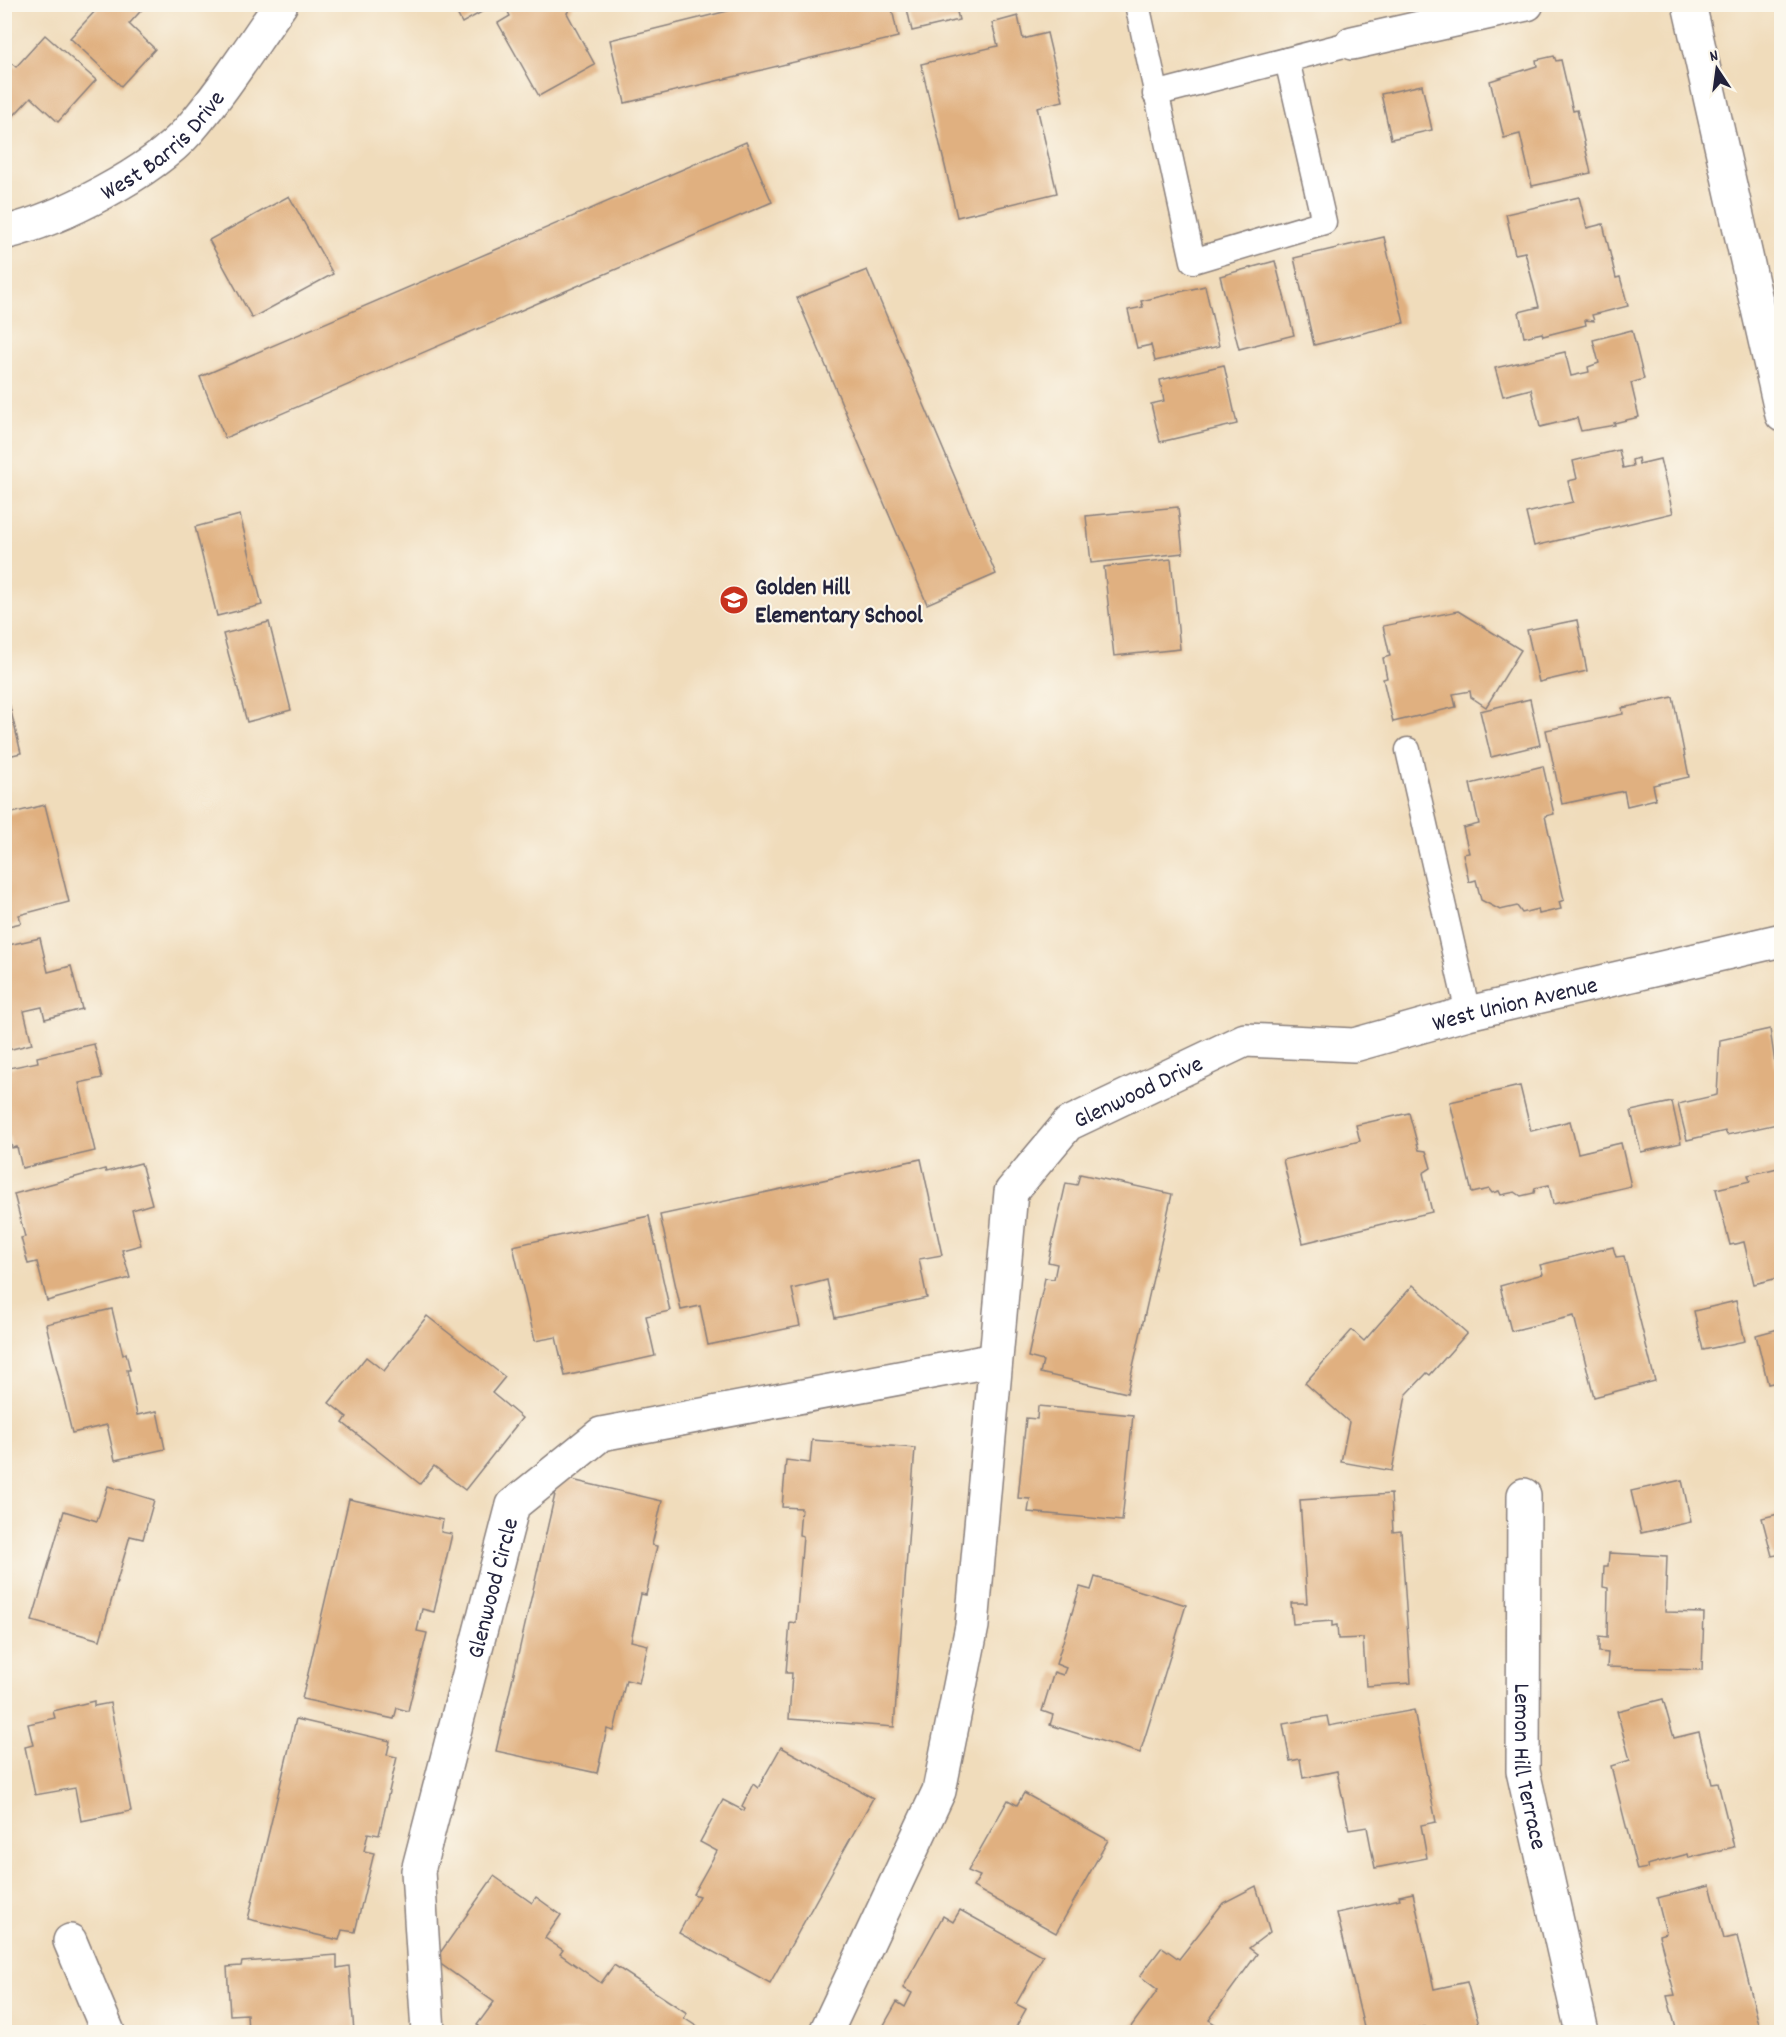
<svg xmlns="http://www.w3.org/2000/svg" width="1786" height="2037" font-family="Dekko,sans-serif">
<rect width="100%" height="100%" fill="#fbf7ec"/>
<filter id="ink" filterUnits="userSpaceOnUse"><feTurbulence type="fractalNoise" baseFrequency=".0167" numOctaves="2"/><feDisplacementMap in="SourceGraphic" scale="12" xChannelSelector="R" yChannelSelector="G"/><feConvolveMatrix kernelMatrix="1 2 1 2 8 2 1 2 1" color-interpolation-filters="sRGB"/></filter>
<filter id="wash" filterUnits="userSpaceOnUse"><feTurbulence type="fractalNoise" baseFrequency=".008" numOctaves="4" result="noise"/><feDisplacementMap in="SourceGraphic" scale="24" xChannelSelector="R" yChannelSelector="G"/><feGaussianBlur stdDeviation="1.35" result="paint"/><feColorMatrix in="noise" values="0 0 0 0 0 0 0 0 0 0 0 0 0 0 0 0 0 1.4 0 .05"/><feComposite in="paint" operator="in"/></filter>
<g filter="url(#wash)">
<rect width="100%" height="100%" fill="#f0dcbb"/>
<g id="blocks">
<g fill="#e0b080">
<path d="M94 4H147L129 24 155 49 121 86 70 38 98 8Z"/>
<path d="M452 4H496L462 23Z"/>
<path d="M504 4H573L567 13 595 65 539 96 498 23 510 16Z"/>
<path d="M756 4H891L898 37 625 103 610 40Z"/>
<path d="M906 4H955L959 20 912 31Z"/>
<path d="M1018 16 1023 39 1047 33 1063 101 1037 107 1057 193 957 217 921 64 998 46 992 23Z"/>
<path d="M45 35 96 80 58 122 31 97 4 126V57L16 67Z"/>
<path d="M1554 56 1556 61 1561 60 1573 111 1577 110 1591 173 1532 186 1520 134 1504 138 1490 81 1537 66 1536 60Z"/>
<path d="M1422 85 1432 130 1391 139 1381 94Z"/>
<path d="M746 142 772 202 225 438 200 377Z"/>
<path d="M289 196 333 274 252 318 209 240Z"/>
<path d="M1579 197 1587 228 1603 224 1616 278 1620 277 1628 306 1592 315 1594 321 1585 320 1586 325 1543 336 1542 333 1524 337 1519 312 1539 307 1525 252 1515 254 1506 214Z"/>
<path d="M1384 237 1404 323 1314 345 1294 258Z"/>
<path d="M1275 261 1294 335 1239 349 1220 276Z"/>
<path d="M867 270 996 574 927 604 797 298Z"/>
<path d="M1205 286 1219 346 1155 361 1151 345 1137 348 1128 310 1143 307 1141 301Z"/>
<path d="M1632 330 1644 379 1631 383 1639 417 1614 423 1615 425 1581 431 1577 418 1540 427 1531 389 1503 396 1495 368 1565 352 1571 376 1589 372 1588 367 1599 363 1593 340Z"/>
<path d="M1224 365 1237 424 1160 442 1151 404 1164 401 1160 380Z"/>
<path d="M1619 450 1623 468 1633 466 1632 460 1638 458 1639 464 1660 459 1673 513 1534 546 1526 513 1573 502 1568 481 1577 479 1573 461Z"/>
<path d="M1178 507 1183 553 1091 563 1086 516Z"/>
<path d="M240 515 262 605 217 616 195 527Z"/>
<path d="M1171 559 1180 649 1114 656 1104 567Z"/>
<path d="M1458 611 1521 650 1486 707 1471 697 1470 691 1453 694 1456 707 1393 722 1383 679 1387 678 1383 658 1390 656 1383 626Z"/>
<path d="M1577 620 1587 671 1539 682 1527 630Z"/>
<path d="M269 622 291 710 247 722 223 634Z"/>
<path d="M1673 697 1689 777 1653 785 1656 799 1627 806 1624 791 1562 804 1546 730 1623 714 1622 708Z"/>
<path d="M8 699 21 753 4 757V700Z"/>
<path d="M1530 699 1540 745 1491 757 1480 711Z"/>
<path d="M1543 766 1554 814 1545 816 1564 900 1559 902 1561 909 1539 914 1538 909 1522 913 1517 906 1500 910 1481 900 1476 880 1469 882 1463 854 1469 853 1463 828 1479 824 1470 784Z"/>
<path d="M45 805 69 902 19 915 21 923 4 927V815Z"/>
<path d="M40 938 48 972 71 966 82 1009 45 1019 42 1007 24 1011 32 1044 4 1051V946Z"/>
<path d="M1770 1029 1776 1070 1782 1069V1123L1727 1135 1725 1131 1687 1140 1678 1104 1717 1095 1720 1040Z"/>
<path d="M94 1044 102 1078 79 1083 95 1151 22 1168 17 1147 12 1148 4 1117V1108L8 1107 4 1092V1069L38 1062 37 1057Z"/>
<path d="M1520 1086 1531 1131 1570 1121 1578 1153 1621 1143 1631 1186 1553 1204 1549 1185 1535 1188 1534 1193 1521 1196 1515 1192 1501 1195 1499 1191 1492 1193 1489 1189 1472 1193 1450 1102Z"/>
<path d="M1672 1102 1681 1143 1641 1152 1631 1111Z"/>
<path d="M1409 1113 1419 1150 1426 1151 1431 1168 1423 1173 1432 1212 1303 1243 1283 1160 1360 1141 1356 1125Z"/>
<path d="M921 1159 942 1255 919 1259 927 1298 835 1318 827 1280 792 1289 800 1326 708 1345 700 1306 681 1310 660 1215Z"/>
<path d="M141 1163 152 1204 132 1210 141 1245 122 1250 130 1278 47 1301 37 1262 28 1264 21 1238 25 1237 14 1194 105 1169 106 1172Z"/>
<path d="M1782 1167V1277L1754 1284 1744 1242 1730 1245 1716 1189 1750 1181 1748 1175Z"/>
<path d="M1080 1174 1172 1194 1127 1393 1040 1373 1043 1361 1028 1357 1045 1278 1054 1279 1057 1264 1048 1262 1066 1183 1077 1185Z"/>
<path d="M649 1216 670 1311 646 1316 655 1356 565 1376 556 1337 535 1341 513 1246Z"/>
<path d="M1613 1247 1616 1257 1624 1256 1655 1381 1594 1397 1574 1316 1511 1331 1500 1286 1543 1274 1540 1265Z"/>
<path d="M1413 1285 1467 1333 1430 1375 1427 1373 1406 1395 1392 1471 1341 1462 1349 1422 1305 1383 1352 1330 1364 1341Z"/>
<path d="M1736 1301 1745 1341 1703 1350 1694 1311Z"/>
<path d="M112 1309 123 1355 126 1353 130 1370H127L137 1415 157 1411 165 1449 115 1460 107 1425 72 1433 46 1324Z"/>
<path d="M427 1316 505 1377 492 1393 522 1418 465 1490 434 1466 420 1484 343 1423 347 1417 329 1403 366 1357 384 1371Z"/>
<path d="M1782 1328V1381L1768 1384 1756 1335Z"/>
<path d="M1038 1406 1133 1415 1122 1521 1028 1512 1030 1499 1018 1498 1026 1418 1037 1419Z"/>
<path d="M812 1440 915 1448 894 1727 789 1719 792 1673H786L790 1622 796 1623 803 1536 799 1535 801 1508 782 1507 786 1460 810 1463Z"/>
<path d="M559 1477 662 1501 652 1545 657 1546 646 1595 641 1594 631 1641 648 1645 639 1683 626 1680 614 1731 607 1729 597 1773 496 1751Z"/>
<path d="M1682 1480 1691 1522 1641 1533 1631 1491Z"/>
<path d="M108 1486 154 1500 143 1539 130 1536 100 1640 32 1621 64 1511 97 1521Z"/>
<path d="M1391 1494 1393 1532 1401 1531 1411 1683 1366 1686 1363 1638 1338 1639 1337 1625 1332 1626V1621L1293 1624 1291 1603H1307L1300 1500Z"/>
<path d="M349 1499 443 1520 441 1532 452 1534 434 1612 422 1609 417 1631 427 1633 408 1711 397 1708 394 1719 302 1699Z"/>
<path d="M1782 1513V1554L1772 1556 1762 1518Z"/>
<path d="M1609 1553 1667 1556 1665 1612 1704 1613 1702 1670 1607 1667 1608 1653 1599 1652V1637L1607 1638 1608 1588 1603 1587 1604 1566H1608Z"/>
<path d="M1095 1577 1186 1605 1140 1753 1050 1725 1053 1715 1042 1711 1054 1672 1063 1675 1066 1668 1056 1664 1080 1587 1091 1590Z"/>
<path d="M1663 1699 1674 1738 1699 1732 1712 1784 1718 1783 1734 1847 1689 1858 1688 1854 1647 1865 1648 1868 1637 1870 1611 1766 1630 1760 1617 1711Z"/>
<path d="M94 1701V1706L110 1703 131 1811 81 1821 75 1788 35 1795 25 1747 33 1745 28 1724 55 1718 53 1711Z"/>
<path d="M1414 1710 1436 1822 1421 1825 1427 1858 1375 1868 1367 1827 1349 1830 1337 1771 1303 1778 1300 1759 1290 1761 1283 1724 1327 1716 1329 1726Z"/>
<path d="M296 1719 390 1741 387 1755 397 1757 379 1835 368 1833 364 1851 374 1853 355 1932 342 1930 339 1940 248 1919Z"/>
<path d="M781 1747 873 1798 770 1983 679 1933 699 1896 693 1894 717 1851 700 1842 723 1800 744 1811 745 1808 742 1806 753 1784 758 1788Z"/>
<path d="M1024 1793 1108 1840 1056 1933 973 1887 980 1876 968 1871 1008 1800 1017 1805Z"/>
<path d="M494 1876 532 1903 536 1897 561 1915 545 1938 563 1950 560 1954 601 1983 614 1965 687 2013 684 2018 705 2032H488L477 2025 494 2002 435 1960Z"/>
<path d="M1710 1885 1724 1939 1737 1936 1761 2032H1677L1667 1996 1675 1995 1659 1935 1666 1933 1657 1898Z"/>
<path d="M1256 1886 1270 1932 1249 1948 1257 1954 1209 2020 1227 2032H1127L1158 1990 1140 1976 1162 1947 1179 1959 1223 1903Z"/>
<path d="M1413 1893 1434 1989 1467 1982 1481 2032H1426L1425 2027 1403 2032H1365L1337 1913 1400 1899 1399 1896Z"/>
<path d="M960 1910 1043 1956 1016 2004 1026 2009 1013 2032H880L897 2002 905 2007 912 1993 903 1988 943 1916 953 1922Z"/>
<path d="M337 1955V1968L349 1966 354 2032H248L247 2014 230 2015 227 1967 241 1966 242 1962Z"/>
</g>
</g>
</g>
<g filter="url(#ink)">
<use href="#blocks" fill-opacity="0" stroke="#897f7b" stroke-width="1.5"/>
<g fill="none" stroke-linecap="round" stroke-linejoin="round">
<g stroke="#897f7b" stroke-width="27">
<g id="lane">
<path d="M1137 4 1193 261 1324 222 1287 60"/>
<path d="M1155 94 1352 43"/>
<path d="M1408 750 1468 1013"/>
</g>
</g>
<g stroke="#897f7b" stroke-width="36">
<g id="street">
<path d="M1689 4 1782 415"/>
<path d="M1352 43 1527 4"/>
<path id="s1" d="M4 233C61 219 151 173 189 130 223 91 251 46 281 4"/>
<path id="s2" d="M1524 1495 1523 1771 1582 2032"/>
<path d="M70 1941 108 2032"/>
<path id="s3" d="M428 2032 418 1871 513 1505 601 1434 995 1360"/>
<path id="s4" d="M826 2032 939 1791 972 1626 1011 1192 1068 1124 1245 1040 1354 1045 1468 1013 1782 940"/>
</g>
</g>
<use href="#lane" stroke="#fff" stroke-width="24"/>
<use href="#street" stroke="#fff" stroke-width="33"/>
</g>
</g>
<defs>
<g id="school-disc" transform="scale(1.5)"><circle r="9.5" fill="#c8321e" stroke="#fbf7ec"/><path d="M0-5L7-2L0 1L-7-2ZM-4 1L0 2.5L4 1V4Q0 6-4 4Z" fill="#fff"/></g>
</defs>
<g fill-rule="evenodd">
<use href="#school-disc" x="734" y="600"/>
</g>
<g text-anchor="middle" stroke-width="4.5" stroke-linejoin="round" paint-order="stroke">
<g font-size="24" fill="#22223b" stroke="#fbf7ec">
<text dy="8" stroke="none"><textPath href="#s1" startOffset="184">West Barris Drive</textPath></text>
<text dy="8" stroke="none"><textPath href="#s4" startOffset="1430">West Union Avenue</textPath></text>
<text dy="8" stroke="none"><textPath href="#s4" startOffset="1036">Glenwood Drive</textPath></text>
<text dy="8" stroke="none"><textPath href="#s3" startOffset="454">Glenwood Circle</textPath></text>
<text dy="8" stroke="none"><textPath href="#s2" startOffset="272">Lemon Hill Terrace</textPath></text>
</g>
<g font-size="24" font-weight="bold" fill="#22223b" stroke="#fbf7ec" text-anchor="start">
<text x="755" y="594">Golden Hill<tspan x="755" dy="28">Elementary School</tspan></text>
</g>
</g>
<rect width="1786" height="2037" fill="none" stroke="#fbf7ec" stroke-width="24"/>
<g transform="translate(1717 69) rotate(347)" stroke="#fbf7ec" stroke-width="4.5" paint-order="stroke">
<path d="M0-4.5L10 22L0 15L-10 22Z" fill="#22223b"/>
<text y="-9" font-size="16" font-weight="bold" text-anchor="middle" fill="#22223b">N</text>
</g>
</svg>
